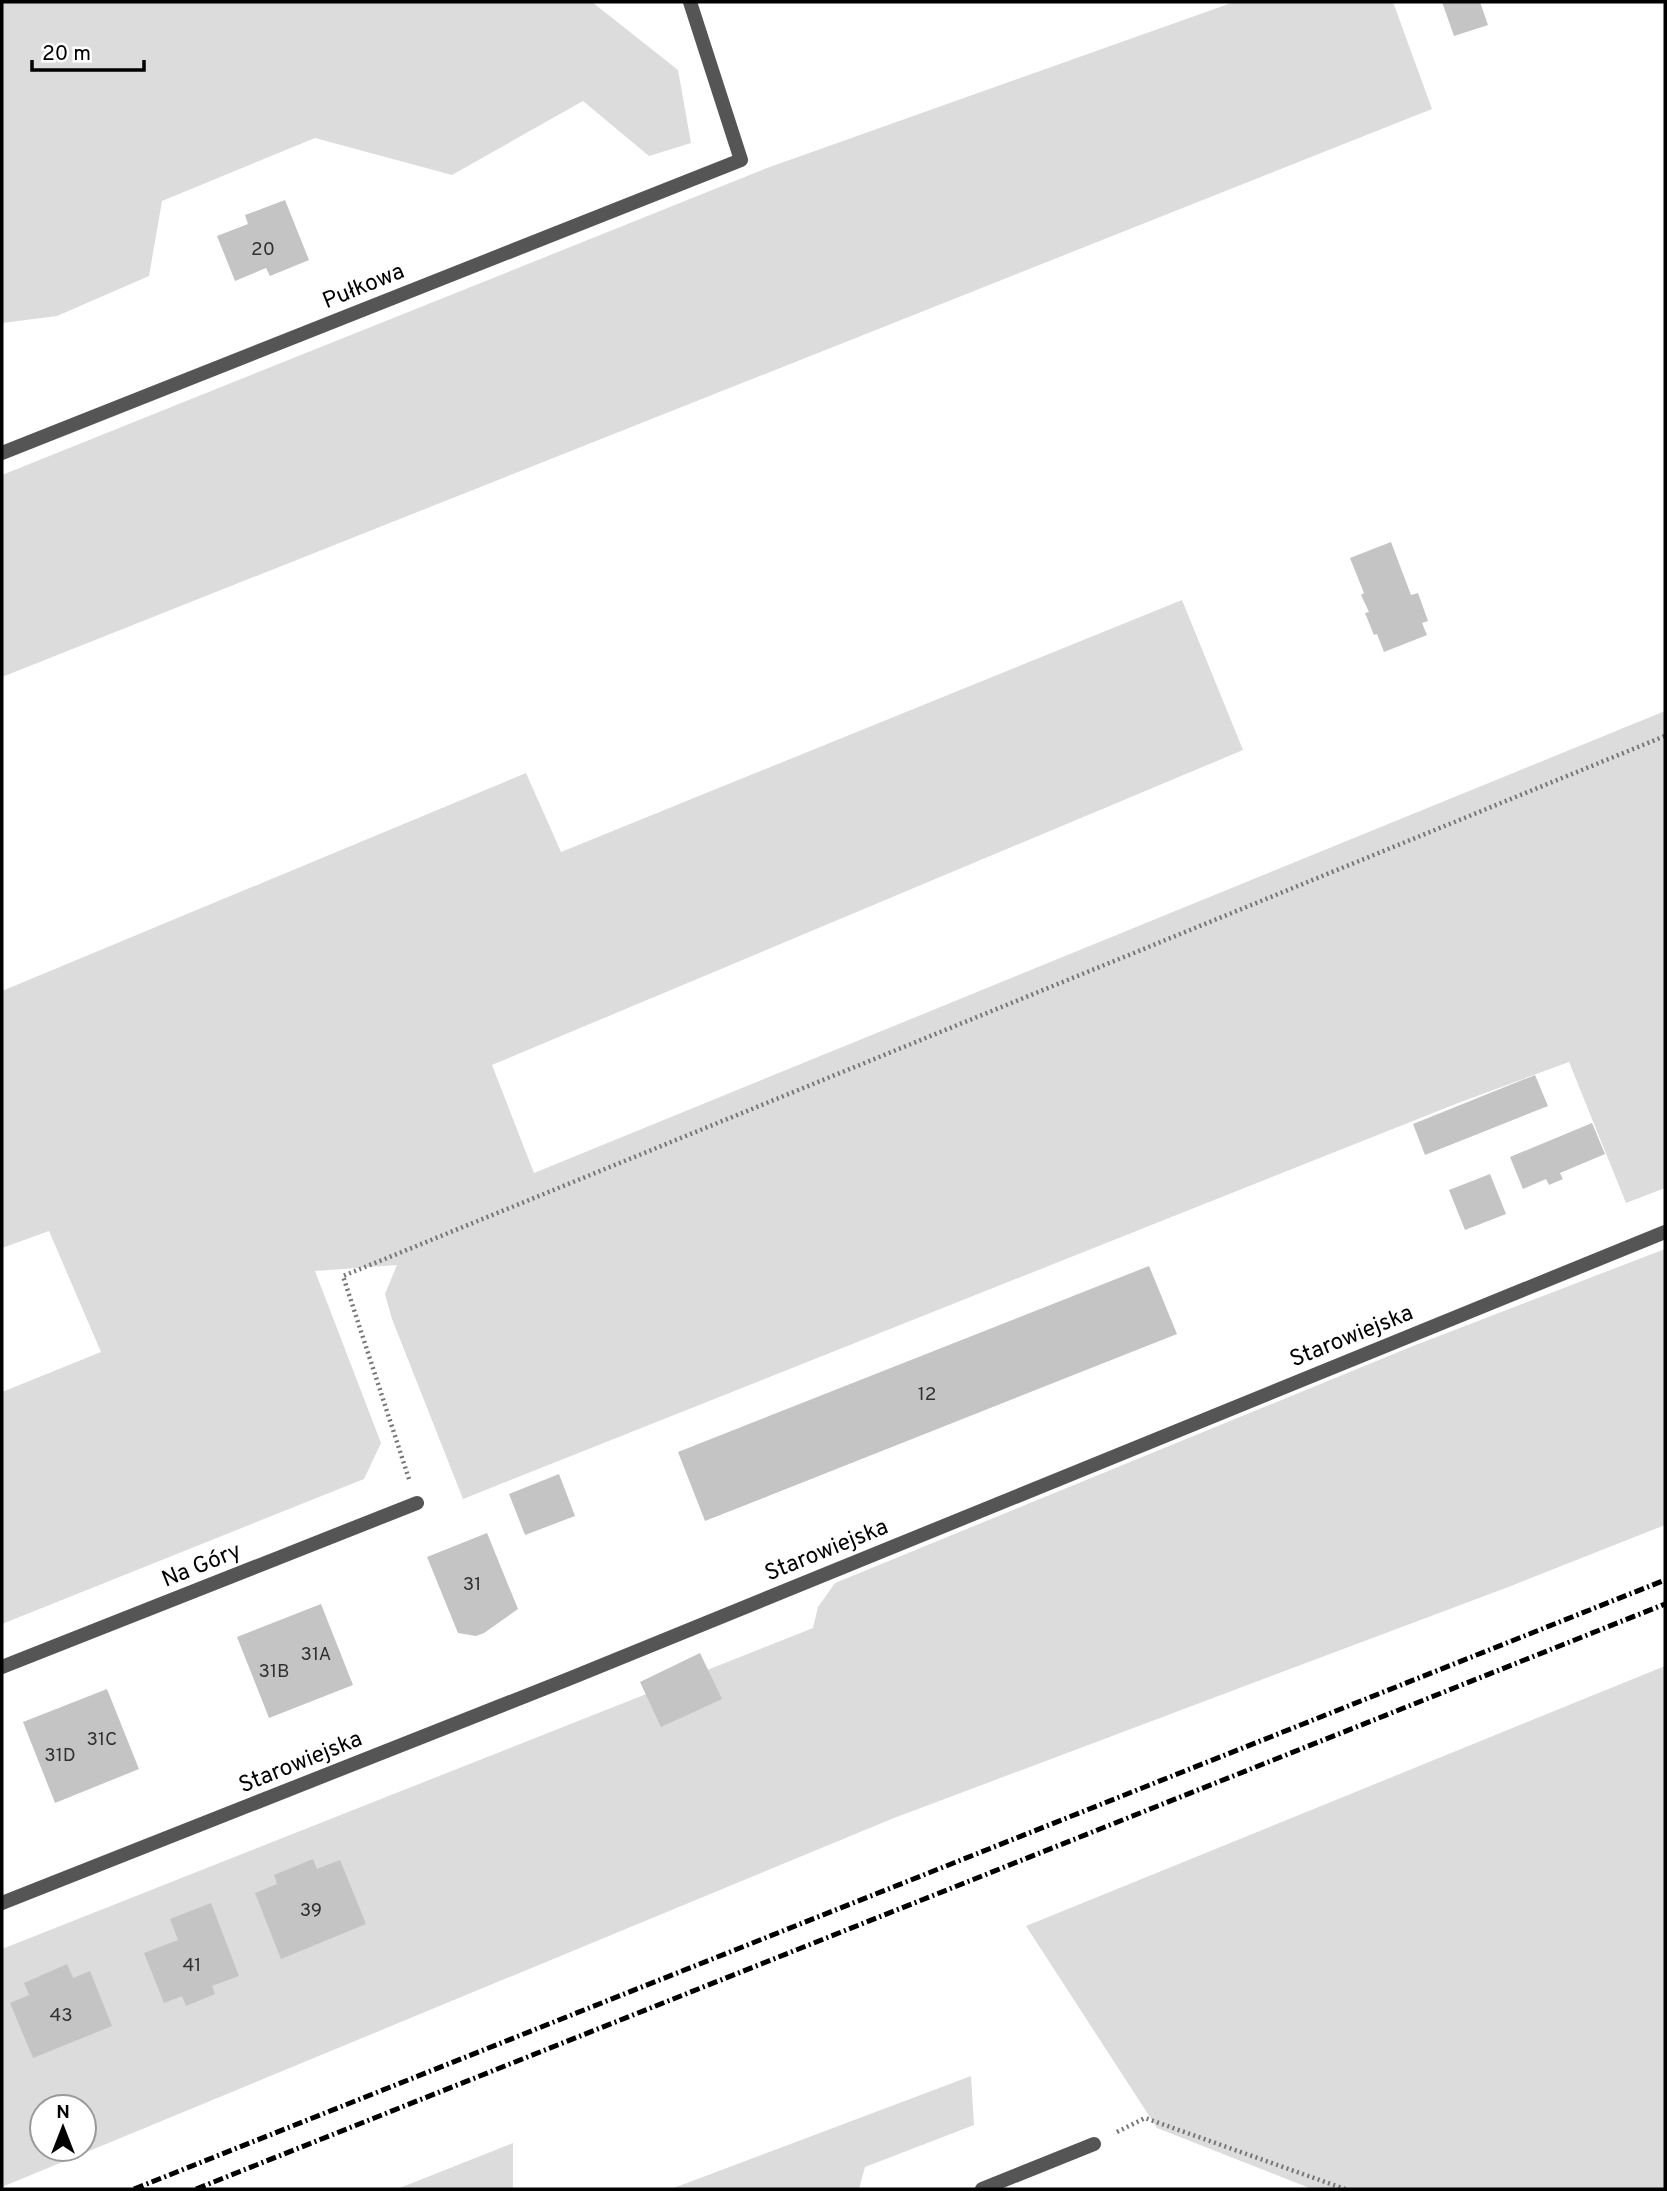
<svg xmlns="http://www.w3.org/2000/svg" width="1667" height="2191" font-family="Overpass,sans-serif">
<rect width="100%" height="100%" fill="#fff"/>
<g fill="#dcdcdc" fill-rule="evenodd">
<path d="M2 2H592L678 70 691 143 649 156 583 101 452 175 315 138 162 201 149 276 57 316 2 323Z"/>
<path d="M1234 2H1393L1432 109 2 677V475L767 168Z"/>
<path d="M1182 600 1243 750 492 1065 534 1173 1665 711V1188L1626 1203 1569 1062 1458 1103 463 1499 392 1319 385 1294 397 1265 315 1271 381 1443 364 1479 2 1624V1392L101 1352 49 1231 2 1248V991L526 773 561 852Z"/>
<path d="M1665 1249V1525L1511 1586 894 1818 2 2187V1949L813 1628 818 1607 835 1583 1413 1346ZM42 2107H84V2149H42Z"/>
<path d="M1665 1666V2189H1312L1157 2128 1026 1926Z"/>
<path d="M971 2076 974 2125 865 2167 859 2189H671Z"/>
<path d="M513 2143V2189H397Z"/>
</g>
<g fill="#c4c4c4">
<path d="M1442 2H1480L1488 25 1454 36Z"/>
<path d="M285 200 309 260 270 276 266 268 235 281 217 236 248 224 245 215Z"/>
<path d="M1391 542 1411 595 1418 593 1428 621 1422 623 1427 635 1384 652 1377 634 1374 635 1365 613 1369 612 1361 595 1364 593 1350 558Z"/>
<path d="M1535 1075 1548 1106 1425 1155 1413 1124Z"/>
<path d="M1592 1123 1605 1154 1560 1173 1563 1179 1549 1185 1546 1179 1523 1189 1510 1157Z"/>
<path d="M1490 1174 1506 1214 1465 1230 1449 1190Z"/>
<path d="M1149 1266 1177 1334 705 1521 678 1452Z"/>
<path d="M559 1474 575 1516 525 1535 509 1494Z"/>
<path d="M487 1533 518 1609 484 1633 476 1636 458 1633 427 1557Z"/>
<path d="M321 1604 353 1685 269 1718 237 1637Z"/>
<path d="M700 1653 722 1699 661 1727 640 1682Z"/>
<path d="M107 1689 139 1769 55 1803 23 1722Z"/>
<path d="M313 1859 317 1869 340 1860 366 1924 281 1959 255 1893 277 1884 274 1875Z"/>
<path d="M211 1903 239 1976 212 1986 215 1994 186 2006 182 1996 164 2003 144 1953 178 1940 170 1919Z"/>
<path d="M67 1964 73 1978 90 1971 112 2026 33 2058 10 2003 29 1995 24 1983Z"/>
</g>
<g fill="none" stroke-linecap="round" stroke-linejoin="round">
<g stroke="#777" stroke-width="4.5" stroke-dasharray="2 3.5" stroke-linecap="butt">
<path d="M409 1479 343 1276 1665 736"/>
<path d="M1117 2132 1145 2118 1345 2189"/>
</g>
<g stroke="#555" stroke-width="14">
<path d="M2 453 741 160 690 2"/>
<path d="M2 1667 417 1503"/>
<path d="M2 1903 571 1678 1665 1232"/>
<path d="M982 2189 1094 2144"/>
</g>
<g stroke="#000" stroke-width="5" stroke-dasharray="10 3.5 2 3.5" stroke-linecap="butt">
<path d="M134 2189 1665 1580"/>
<path d="M196 2189 1665 1604"/>
</g>
</g>
<g text-anchor="middle" stroke-width="5" stroke-linejoin="round" paint-order="stroke">
<g font-size="19" fill="#313131">
<text x="263" y="255">20</text>
<text x="927" y="1400">12</text>
<text x="472" y="1590">31</text>
<text x="316" y="1660">31A</text>
<text x="274" y="1677">31B</text>
<text x="102" y="1745">31C</text>
<text x="60" y="1761">31D</text>
<text x="311" y="1916">39</text>
<text x="192" y="1971">41</text>
<text x="61" y="2021">43</text>
</g>
<g font-size="23" fill="#000" stroke="#fff">
<text transform="translate(363 285) rotate(-22)" y="8">Pułkowa</text>
<text transform="translate(1351 1335) rotate(-22)" y="8">Starowiejska</text>
<text transform="translate(826 1549) rotate(-22)" y="8">Starowiejska</text>
<text transform="translate(201 1564) rotate(-22)" y="8">Na Góry</text>
<text transform="translate(300 1761) rotate(-22)" y="8">Starowiejska</text>
</g>
</g>
<rect width="1667" height="2191" fill="none" stroke="#000000" stroke-width="7"/>
<g transform="translate(63 2128)"><circle r="33" fill="#ffffff" stroke="#999999" stroke-width="2"/>
<path d="M0-5L12 26L0 18L-12 26Z" fill="#000000"/>
<text y="-10" font-size="19" font-weight="bold" text-anchor="middle" fill="#000000">N</text>
</g>
<path d="M32 60v10h112v-10" fill="none" stroke="#000000" stroke-width="3.5"/>
<text x="42" y="60" font-size="21" fill="#000000" stroke="#ffffff" stroke-width="5" paint-order="stroke">20 m</text>
</svg>
